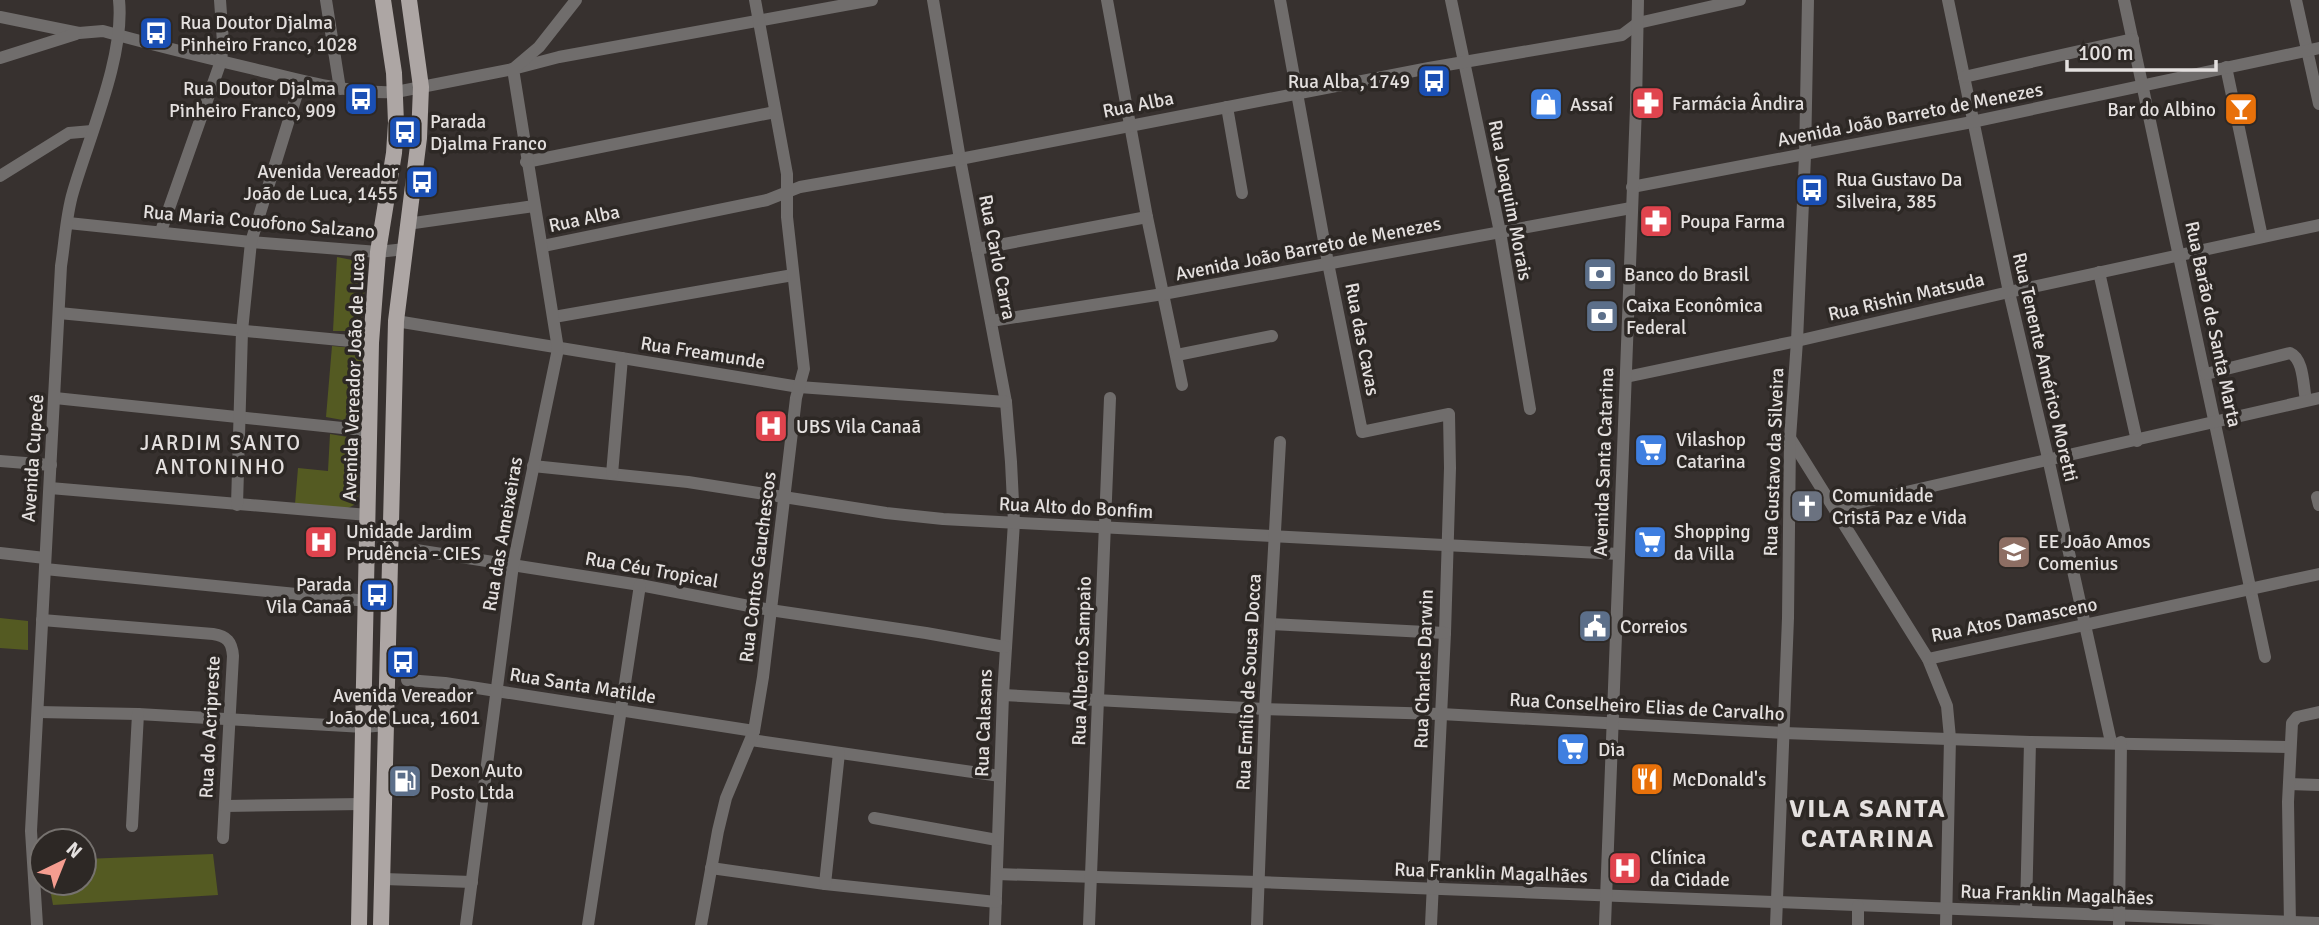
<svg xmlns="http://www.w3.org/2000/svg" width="2319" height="925" font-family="Signika,sans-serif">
<rect width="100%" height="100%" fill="#37312f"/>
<g fill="#545a22">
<path d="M337 257 367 263 361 328 359 331H333Z"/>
<path d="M332 346 353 348 362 354 359 415 348 421 326 417Z"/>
<path d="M330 434 354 438 360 445 358 503 348 508 295 504 298 468 328 471Z"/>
<path d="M0 618 28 621V650L0 648Z"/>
<path d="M213 854 218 895 53 905 49 883H84V859Z"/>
</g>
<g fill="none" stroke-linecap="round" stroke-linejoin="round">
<g stroke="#706d6c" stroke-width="12">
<path d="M326 0 340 89"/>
<path d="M933 0 960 159 1006 402 1011 462 1014 522 1003 695 995 925"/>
<path d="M1107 0 1147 217 1182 385"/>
<path d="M1280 0 1328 263 1362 432 1449 414 1450 468 1445 633 1431 925"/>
<path d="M1451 0 1500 232 1530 409"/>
<path d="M1948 0 2009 292 2048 458 2111 742"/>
<path d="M2124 0 2265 657"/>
<path d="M2296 0 2319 104"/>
<path d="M0 17 79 33 103 31C153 45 203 57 254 69 300 80 347 94 396 92L513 69 559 57 872 0"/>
<path d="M0 58 76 34"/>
<path d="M2226 67 2262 237"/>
<path d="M1964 77 2133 39"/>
<path d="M1227 107 1242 193"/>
<path d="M526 162 775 112"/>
<path d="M0 176 69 133 92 131"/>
<path d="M1632 187 1972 122 2319 48"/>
<path d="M68 223 251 242 378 252 405 249"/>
<path d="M407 224 534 206"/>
<path d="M161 231 221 61 223 42 220 0"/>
<path d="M543 246 767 200 800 187 960 159 1429 68 1622 35 1638 23 1740 0"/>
<path d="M977 249 1147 217"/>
<path d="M2099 272 2137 441"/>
<path d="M59 313 371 343"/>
<path d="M554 317 793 275"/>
<path d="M396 321 799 387 1006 402"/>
<path d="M991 321 1163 294 1631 208"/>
<path d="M1177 355 1272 336"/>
<path d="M2206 374 2290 353C2304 359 2303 386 2306 400"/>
<path d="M1626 377 1797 341 2009 292 2319 225"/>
<path d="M55 398 371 431"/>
<path d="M1790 438 1928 659 1947 706 1950 738 1946 925"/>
<path d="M0 461 51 465"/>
<path d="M533 466 688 482 886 513 943 519 1619 554"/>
<path d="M612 474 622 358"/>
<path d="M50 488 368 515"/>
<path d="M2317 497 2319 505"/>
<path d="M237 505 242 331 251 242 301 81"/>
<path d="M1836 508 2319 398"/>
<path d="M416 550 640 585 770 610 926 633 1005 647"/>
<path d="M0 553 45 558"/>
<path d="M45 569 367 601"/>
<path d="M42 620 213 634C227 636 232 642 233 656L223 838"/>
<path d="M1271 624 1445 633"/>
<path d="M1928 659 2319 574"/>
<path d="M407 680 445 683 754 731"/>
<path d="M1003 695 1265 709 1441 714 1784 733 2030 742 2290 747"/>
<path d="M38 712 138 714 364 727 386 725"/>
<path d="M751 740 1000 776"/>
<path d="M2289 784 2319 785"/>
<path d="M225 806 362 804"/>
<path d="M874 818 997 840"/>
<path d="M132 826 138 714"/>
<path d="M711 868 825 884 996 902"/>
<path d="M997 874 1258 882 2319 923"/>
<path d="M384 879 472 882"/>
<path d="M825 884 839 753"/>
<path d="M2026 911 2030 742"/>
<path d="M37 925 31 831 61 266C65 241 66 215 73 192 89 137 125 56 119 0"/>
<path d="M466 925 513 565 558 349 513 69 539 47 576 0"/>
<path d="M588 925 640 585"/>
<path d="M701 925 718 831 726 798 754 731 763 677 796 398 804 369 787 217V174L755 0"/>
<path d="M1089 925 1110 398"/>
<path d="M1257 925 1265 709 1280 442"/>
<path d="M1605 925 1636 107 1638 0"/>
<path d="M1776 925 1788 618 1790 438 1797 341 1805 156 1808 0"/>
<path d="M1858 925V906"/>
<path d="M2119 925 2121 742"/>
<path d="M2290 925 2288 802 2292 723 2297 717 2319 712"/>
</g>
<g stroke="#ada6a4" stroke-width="16">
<path d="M359 925 371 343 378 252 394 153 396 123 394 73 383 0"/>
<path d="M381 925 396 321 419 138 421 87 409 0"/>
</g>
</g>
<defs>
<g id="bus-square" transform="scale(1.75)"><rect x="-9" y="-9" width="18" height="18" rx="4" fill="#1a4fb4" stroke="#2d2825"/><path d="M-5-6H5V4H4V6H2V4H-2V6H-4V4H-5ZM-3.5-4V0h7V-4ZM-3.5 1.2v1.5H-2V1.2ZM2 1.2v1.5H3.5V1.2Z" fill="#fff"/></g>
<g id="pharmacy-square" transform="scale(1.75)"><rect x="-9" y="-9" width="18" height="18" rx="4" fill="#e0444e" stroke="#2d2825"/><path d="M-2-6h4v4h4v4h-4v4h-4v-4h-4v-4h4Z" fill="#fff"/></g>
<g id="shop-square" transform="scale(1.75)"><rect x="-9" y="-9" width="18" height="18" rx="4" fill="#3f7fe0" stroke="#2d2825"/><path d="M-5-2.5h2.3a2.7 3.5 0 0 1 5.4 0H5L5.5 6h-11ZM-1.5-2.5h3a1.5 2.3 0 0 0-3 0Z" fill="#fff"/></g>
<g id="bar-square" transform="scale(1.75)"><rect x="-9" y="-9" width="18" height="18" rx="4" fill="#e8710a" stroke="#2d2825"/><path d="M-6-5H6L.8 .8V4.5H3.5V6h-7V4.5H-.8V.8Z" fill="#fff"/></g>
<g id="bank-square" transform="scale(1.75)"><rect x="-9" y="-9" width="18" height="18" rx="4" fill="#5c6f8a" stroke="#2d2825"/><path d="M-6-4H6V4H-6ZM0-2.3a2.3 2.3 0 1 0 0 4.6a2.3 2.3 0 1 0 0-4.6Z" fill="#fff"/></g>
<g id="hospital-square" transform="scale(1.75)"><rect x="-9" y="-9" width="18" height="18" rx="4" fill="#e0444e" stroke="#2d2825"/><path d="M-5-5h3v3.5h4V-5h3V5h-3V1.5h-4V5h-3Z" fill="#fff"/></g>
<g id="supermarket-square" transform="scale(1.75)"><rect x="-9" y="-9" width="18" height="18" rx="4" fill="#3f7fe0" stroke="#2d2825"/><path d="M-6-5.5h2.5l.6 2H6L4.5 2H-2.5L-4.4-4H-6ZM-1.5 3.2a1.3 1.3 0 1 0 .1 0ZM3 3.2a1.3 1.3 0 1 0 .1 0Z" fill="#fff"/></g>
<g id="church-square" transform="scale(1.75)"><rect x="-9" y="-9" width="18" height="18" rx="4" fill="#6b7280" stroke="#2d2825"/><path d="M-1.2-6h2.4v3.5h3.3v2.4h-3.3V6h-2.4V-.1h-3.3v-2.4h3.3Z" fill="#fff"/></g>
<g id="school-square" transform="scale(1.75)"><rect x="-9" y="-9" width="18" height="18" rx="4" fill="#8d6e63" stroke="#2d2825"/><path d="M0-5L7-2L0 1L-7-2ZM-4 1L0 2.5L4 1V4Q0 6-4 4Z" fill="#fff"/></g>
<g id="civic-square" transform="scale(1.75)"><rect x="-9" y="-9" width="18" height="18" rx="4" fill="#5c6f8a" stroke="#2d2825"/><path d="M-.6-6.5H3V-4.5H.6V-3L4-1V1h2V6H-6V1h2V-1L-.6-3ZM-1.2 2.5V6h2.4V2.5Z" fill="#fff"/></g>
<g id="restaurant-square" transform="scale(1.75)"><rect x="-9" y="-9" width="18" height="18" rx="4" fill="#e8710a" stroke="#2d2825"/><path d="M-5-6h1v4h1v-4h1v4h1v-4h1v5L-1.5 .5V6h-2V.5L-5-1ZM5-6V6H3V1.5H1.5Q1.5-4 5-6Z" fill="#fff"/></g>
<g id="fuel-square" transform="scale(1.75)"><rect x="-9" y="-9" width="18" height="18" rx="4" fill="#5c6f8a" stroke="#2d2825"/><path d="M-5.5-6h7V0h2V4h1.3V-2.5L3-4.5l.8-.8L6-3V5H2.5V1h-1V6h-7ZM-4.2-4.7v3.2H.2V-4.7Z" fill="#fff"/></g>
</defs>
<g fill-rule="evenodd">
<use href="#bus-square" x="156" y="33"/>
<use href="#bus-square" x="1434" y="81"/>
<use href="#bus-square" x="361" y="99"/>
<use href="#pharmacy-square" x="1648" y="103"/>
<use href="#shop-square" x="1546" y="104"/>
<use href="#bar-square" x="2241" y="109"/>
<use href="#bus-square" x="405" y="132"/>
<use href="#bus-square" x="422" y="182"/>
<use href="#bus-square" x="1812" y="190"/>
<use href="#pharmacy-square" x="1656" y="221"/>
<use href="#bank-square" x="1600" y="274"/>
<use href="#bank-square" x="1602" y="316"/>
<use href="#hospital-square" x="771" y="426"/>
<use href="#supermarket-square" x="1651" y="450"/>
<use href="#church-square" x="1807" y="506"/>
<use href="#hospital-square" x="321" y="542"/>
<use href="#supermarket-square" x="1650" y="542"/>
<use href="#school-square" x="2014" y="552"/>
<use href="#bus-square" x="377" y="595"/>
<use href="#civic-square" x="1595" y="626"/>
<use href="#bus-square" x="403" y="662"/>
<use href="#supermarket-square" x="1573" y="749"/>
<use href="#restaurant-square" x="1647" y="779"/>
<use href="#fuel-square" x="405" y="781"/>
<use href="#hospital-square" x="1625" y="868"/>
</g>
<g text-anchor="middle" stroke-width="7" stroke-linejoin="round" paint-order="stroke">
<g font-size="19" fill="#e4e0df" stroke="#2d2825" text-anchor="start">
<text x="180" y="29">Rua Doutor Djalma<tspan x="180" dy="22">Pinheiro Franco, 1028</tspan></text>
<text x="1410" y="88" text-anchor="end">Rua Alba, 1749</text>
<text x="336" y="95" text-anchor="end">Rua Doutor Djalma<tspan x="336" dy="22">Pinheiro Franco, 909</tspan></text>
<text x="1672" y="110">Farmácia Ândira</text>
<text x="1570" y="111">Assaí</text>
<text x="2216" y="116" text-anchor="end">Bar do Albino</text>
<text x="430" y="128">Parada<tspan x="430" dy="22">Djalma Franco</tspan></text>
<text x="398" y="178" text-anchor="end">Avenida Vereador<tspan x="398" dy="22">João de Luca, 1455</tspan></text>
<text x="1836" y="186">Rua Gustavo Da<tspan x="1836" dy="22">Silveira, 385</tspan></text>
<text x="1680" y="228">Poupa Farma</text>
<text x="1624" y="281">Banco do Brasil</text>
<text x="1626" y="312">Caixa Econômica<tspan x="1626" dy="22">Federal</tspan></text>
<text x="796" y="433">UBS Vila Canaã</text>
<text x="1676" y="446">Vilashop<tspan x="1676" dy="22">Catarina</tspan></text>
<text x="1832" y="502">Comunidade<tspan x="1832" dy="22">Cristã Paz e Vida</tspan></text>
<text x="346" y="538">Unidade Jardim<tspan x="346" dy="22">Prudência - CIES</tspan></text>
<text x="1674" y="538">Shopping<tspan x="1674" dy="22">da Villa</tspan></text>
<text x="2038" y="548">EE João Amos<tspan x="2038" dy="22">Comenius</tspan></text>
<text x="352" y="591" text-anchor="end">Parada<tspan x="352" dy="22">Vila Canaã</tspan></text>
<text x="1620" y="633">Correios</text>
<text x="403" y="702" text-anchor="middle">Avenida Vereador<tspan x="403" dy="22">João de Luca, 1601</tspan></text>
<text x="1598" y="756">Dia</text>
<text x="430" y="777">Dexon Auto<tspan x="430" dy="22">Posto Ltda</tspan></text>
<text x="1672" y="786">McDonald's</text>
<text x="1650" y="864">Clínica<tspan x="1650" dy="22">da Cidade</tspan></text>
</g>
<g font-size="19" fill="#e4e0df" stroke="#2d2825">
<text transform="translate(1138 104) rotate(-11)" y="7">Rua Alba</text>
<text transform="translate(1910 114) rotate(-11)" y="7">Avenida João Barreto de Menezes</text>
<text transform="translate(1511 200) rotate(79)" y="7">Rua Joaquim Morais</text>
<text transform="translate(584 218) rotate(-12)" y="7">Rua Alba</text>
<text transform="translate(259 221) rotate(5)" y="7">Rua Maria Couofono Salzano</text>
<text transform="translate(1308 248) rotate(-11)" y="7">Avenida João Barreto de Menezes</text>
<text transform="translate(998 257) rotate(79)" y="7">Rua Carlo Carra</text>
<text transform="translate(1906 296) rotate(-13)" y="7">Rua Rishin Matsuda</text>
<text transform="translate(2214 324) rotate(78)" y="7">Rua Barão de Santa Marta</text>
<text transform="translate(1363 339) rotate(79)" y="7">Rua das Cavas</text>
<text transform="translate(703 352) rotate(9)" y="7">Rua Freamunde</text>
<text transform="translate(2046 367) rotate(77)" y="7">Rua Tenente Américo Moretti</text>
<text transform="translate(353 377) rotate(-88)" y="7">Avenida Vereador João de Luca</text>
<text transform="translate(32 458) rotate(-86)" y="7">Avenida Cupecê</text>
<text transform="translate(1603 462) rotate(-88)" y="7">Avenida Santa Catarina</text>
<text transform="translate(1773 462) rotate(-88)" y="7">Rua Gustavo da Silveira</text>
<text transform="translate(1076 507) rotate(3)" y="7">Rua Alto do Bonfim</text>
<text transform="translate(502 534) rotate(-80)" y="7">Rua das Ameixeiras</text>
<text transform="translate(757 567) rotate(-83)" y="7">Rua Contos Gauchescos</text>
<text transform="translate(652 569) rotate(10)" y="7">Rua Céu Tropical</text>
<text transform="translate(2014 619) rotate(-11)" y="7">Rua Atos Damasceno</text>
<text transform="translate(1081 661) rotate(-88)" y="7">Rua Alberto Sampaio</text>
<text transform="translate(1423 669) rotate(-88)" y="7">Rua Charles Darwin</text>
<text transform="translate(1248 682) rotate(-87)" y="7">Rua Emílio de Sousa Docca</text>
<text transform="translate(583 685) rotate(9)" y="7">Rua Santa Matilde</text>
<text transform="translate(1647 706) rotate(3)" y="7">Rua Conselheiro Elias de Carvalho</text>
<text transform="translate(983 723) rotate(-88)" y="7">Rua Calasans</text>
<text transform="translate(209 727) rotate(-87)" y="7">Rua do Acripreste</text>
<text transform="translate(1491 872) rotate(2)" y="7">Rua Franklin Magalhães</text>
<text transform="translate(2057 894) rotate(2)" y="7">Rua Franklin Magalhães</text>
</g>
<g font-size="21" letter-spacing="2" fill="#e4e0df" stroke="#2d2825">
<text x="221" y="450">JARDIM SANTO<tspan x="221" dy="24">ANTONINHO</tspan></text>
</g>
<g font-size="26" font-weight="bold" letter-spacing="2" fill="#e4e0df" stroke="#2d2825">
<text x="1868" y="817">VILA SANTA<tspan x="1868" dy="30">CATARINA</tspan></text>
</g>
</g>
<g transform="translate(63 862) rotate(43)"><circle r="33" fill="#2d2825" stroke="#76726f" stroke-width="2"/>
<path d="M0-5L12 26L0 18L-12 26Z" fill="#f59d90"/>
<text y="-10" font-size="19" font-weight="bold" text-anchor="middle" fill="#e4e0df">N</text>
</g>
<path d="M2067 60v10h149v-10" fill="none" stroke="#e4e0df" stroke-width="3.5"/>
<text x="2078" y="60" font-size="21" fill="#e4e0df" stroke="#2d2825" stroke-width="5" paint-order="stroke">100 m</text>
</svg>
